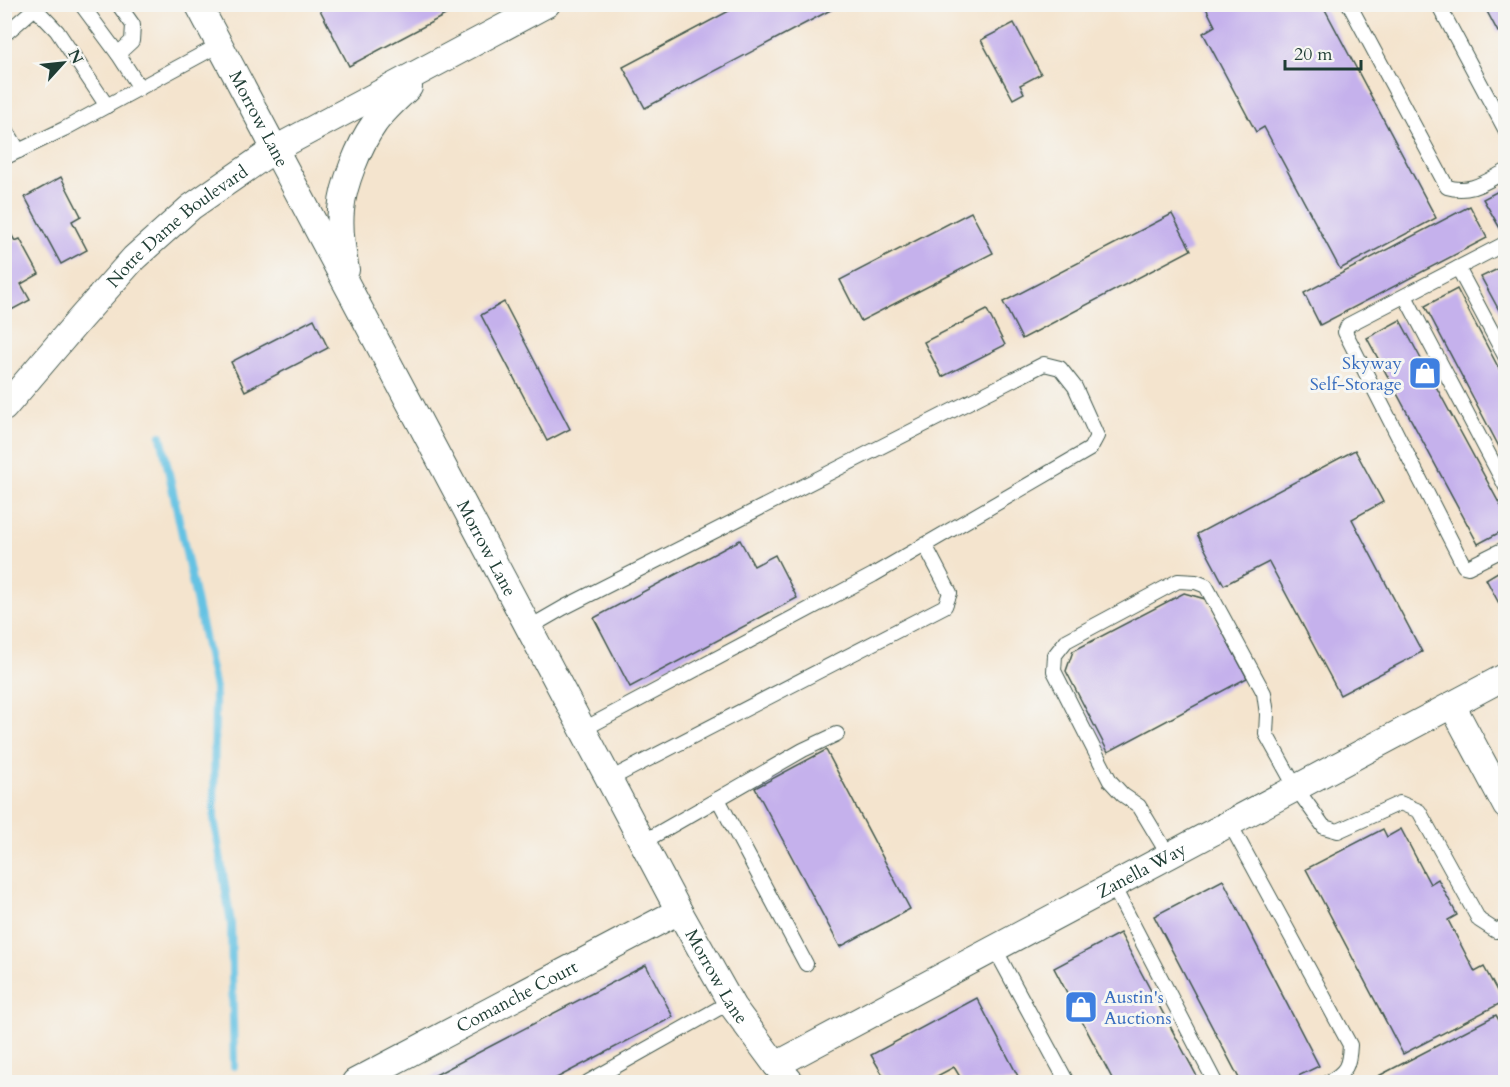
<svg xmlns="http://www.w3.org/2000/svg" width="1510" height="1087" font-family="Cardo,serif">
<rect width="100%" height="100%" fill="#f6f6f2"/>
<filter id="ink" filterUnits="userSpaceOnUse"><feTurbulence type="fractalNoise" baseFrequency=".0167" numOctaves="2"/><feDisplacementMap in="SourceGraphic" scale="12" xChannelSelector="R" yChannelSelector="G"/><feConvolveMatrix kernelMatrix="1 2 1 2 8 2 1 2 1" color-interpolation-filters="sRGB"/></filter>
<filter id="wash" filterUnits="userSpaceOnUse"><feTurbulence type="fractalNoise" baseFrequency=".008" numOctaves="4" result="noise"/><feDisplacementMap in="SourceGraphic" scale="24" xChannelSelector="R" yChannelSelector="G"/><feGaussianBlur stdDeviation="1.35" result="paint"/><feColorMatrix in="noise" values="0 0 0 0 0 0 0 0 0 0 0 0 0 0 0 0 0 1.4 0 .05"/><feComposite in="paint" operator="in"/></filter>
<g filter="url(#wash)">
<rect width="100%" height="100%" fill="#f4e4ce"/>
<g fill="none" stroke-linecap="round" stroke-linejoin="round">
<path stroke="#65c2e3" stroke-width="8" d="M161 436 215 688 214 818 231 924 234 1066"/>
</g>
<g id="blocks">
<g fill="#c5b1ec">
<path d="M317 4H466L349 66Z"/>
<path d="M742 4H842L645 108 623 67Z"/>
<path d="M1204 4H1322L1436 218 1340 269 1264 127 1256 132 1203 33 1215 26Z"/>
<path d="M1483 4H1506V28L1498 32Z"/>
<path d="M1014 23 1041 74 1020 85 1024 93 1013 99 981 40Z"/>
<path d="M61 177 81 216 72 221 87 250 61 264 25 197Z"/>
<path d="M1506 187V228L1501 230 1483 199Z"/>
<path d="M1470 206 1487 238 1320 325 1304 293Z"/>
<path d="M971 212 993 253 861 321 840 280Z"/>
<path d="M1172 214 1191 250 1022 339 1003 302Z"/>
<path d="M4 222 15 241 20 239 39 274 21 284 30 300 4 314Z"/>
<path d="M1504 266 1506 269V323L1481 277Z"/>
<path d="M1457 289 1506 382V460L1425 306Z"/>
<path d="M504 302 570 429 547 441 481 315Z"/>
<path d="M987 310 1005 345 942 377 924 342Z"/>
<path d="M314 319 328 348 245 391 231 362Z"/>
<path d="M1400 320 1506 516V529L1478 544 1367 338Z"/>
<path d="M1355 450 1383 502 1352 519 1422 652 1340 695 1269 562 1224 585 1197 534Z"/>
<path d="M740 540 754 566 775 555 797 598 630 687 594 618Z"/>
<path d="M1506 567V608L1502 609 1486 579Z"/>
<path d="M1184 593 1205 599 1247 678 1108 752 1066 671 1073 651Z"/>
<path d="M826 750 910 909 840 947 755 788Z"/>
<path d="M1383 829 1387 837 1401 829 1430 884 1438 879 1457 915 1448 920 1475 972 1484 967 1503 1002 1403 1054 1306 869Z"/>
<path d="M1223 880 1319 1066 1286 1082H1241L1154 916Z"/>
<path d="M1120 933 1200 1082H1114L1054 968Z"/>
<path d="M646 965 673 1017 549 1082H422Z"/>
<path d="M977 998 1021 1082H963L954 1067 926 1082H887L871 1055Z"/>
<path d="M1496 1015 1506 1032V1082H1367Z"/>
</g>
</g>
</g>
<g filter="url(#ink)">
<use href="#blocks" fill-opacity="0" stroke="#3f564b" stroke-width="1.5"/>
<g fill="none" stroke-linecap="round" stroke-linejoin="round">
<g stroke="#3f564b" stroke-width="16">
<g id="service">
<path d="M81 4 118 54"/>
<path d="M118 4 133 25 132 41 118 54 140 88"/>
<path d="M1349 4 1447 187C1470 194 1485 182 1506 171"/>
<path d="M1438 4 1506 131"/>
<path d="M35 8 57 31 107 106"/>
<path d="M4 35 35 8 32 4"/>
<path d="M4 126 19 151"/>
<path d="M4 158 64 129 219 45"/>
<path d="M1506 243 1348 325 1345 332 1464 566 1468 567 1506 548"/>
<path d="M1458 268 1506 358"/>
<path d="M1405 296 1506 487"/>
<path d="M530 627 563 608 1044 364 1060 368 1075 387 1097 436 1090 449 873 575 584 729"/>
<path d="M610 779 945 606 950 593 925 545"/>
<path d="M718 799 806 964"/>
<path d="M1230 824 1350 1045C1349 1065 1347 1072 1328 1082"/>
<path d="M643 842 803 750 837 734"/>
<path d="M1169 856 1139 806 1123 795 1110 781 1054 671 1055 655 1066 641 1178 581 1196 582 1206 586 1264 693 1267 714 1266 734 1296 788 1324 827 1338 831 1400 803 1419 811 1479 920 1496 931 1506 926"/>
<path d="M1113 886 1215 1082"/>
<path d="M995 949 1067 1082"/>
<path d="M588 1082 730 1002"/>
</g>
</g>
<g stroke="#3f564b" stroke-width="28">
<g id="minor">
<path id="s1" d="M198 4 679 911 733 1007 776 1065 791 1082"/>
<path d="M346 270C342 250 339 230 341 210 343 185 359 145 374 124 383 111 397 99 409 87"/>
<path id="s2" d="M4 408 79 320 134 258 191 207 275 149 547 4"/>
<path d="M1452 705 1506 806"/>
<path id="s3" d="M776 1065 1506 676"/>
<path id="s4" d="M355 1082 679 911"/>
</g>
</g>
<use href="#service" stroke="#fff" stroke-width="14"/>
<use href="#minor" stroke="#fff" stroke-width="26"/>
</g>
</g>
<defs>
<g id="shop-square" transform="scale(1.725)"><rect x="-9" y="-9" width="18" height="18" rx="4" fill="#3f7fe0" stroke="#f6f6f2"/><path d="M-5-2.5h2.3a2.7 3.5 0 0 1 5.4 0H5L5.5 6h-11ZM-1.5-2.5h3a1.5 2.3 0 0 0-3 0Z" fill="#fff"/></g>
</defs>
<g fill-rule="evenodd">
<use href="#shop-square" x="1425" y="373"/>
<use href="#shop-square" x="1081" y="1007"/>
</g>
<g text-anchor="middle" stroke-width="6" stroke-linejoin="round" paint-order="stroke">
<g font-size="18" fill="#1f3d34" stroke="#f6f6f2">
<text dy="6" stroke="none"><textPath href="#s1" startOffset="130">Morrow Lane</textPath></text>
<text dy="6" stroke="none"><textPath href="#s2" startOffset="252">Notre Dame Boulevard</textPath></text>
<text dy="6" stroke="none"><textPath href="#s1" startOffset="616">Morrow Lane</textPath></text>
<text dy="6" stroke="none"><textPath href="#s3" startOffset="414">Zanella Way</textPath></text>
<text dy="6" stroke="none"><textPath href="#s1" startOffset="1102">Morrow Lane</textPath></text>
<text dy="6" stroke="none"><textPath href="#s4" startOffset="183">Comanche Court</textPath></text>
</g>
<g font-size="18" fill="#366cbe" stroke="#f6f6f2" text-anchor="end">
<text x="1402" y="369">Skyway<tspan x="1402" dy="21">Self-Storage</tspan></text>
<text x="1104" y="1003" text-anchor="start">Austin's<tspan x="1104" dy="21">Auctions</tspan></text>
</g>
</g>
<rect width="1510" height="1087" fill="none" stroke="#f6f6f2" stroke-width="24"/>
<g transform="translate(63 63) rotate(63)" stroke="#f6f6f2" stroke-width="4.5" paint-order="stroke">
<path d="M0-4.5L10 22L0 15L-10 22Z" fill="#1f3d34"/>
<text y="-9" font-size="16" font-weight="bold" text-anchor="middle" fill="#1f3d34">N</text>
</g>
<path d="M1285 60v9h76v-9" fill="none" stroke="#1f3d34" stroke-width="3"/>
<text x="1294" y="60" font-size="18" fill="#1f3d34" stroke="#f6f6f2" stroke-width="4.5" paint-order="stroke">20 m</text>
</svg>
